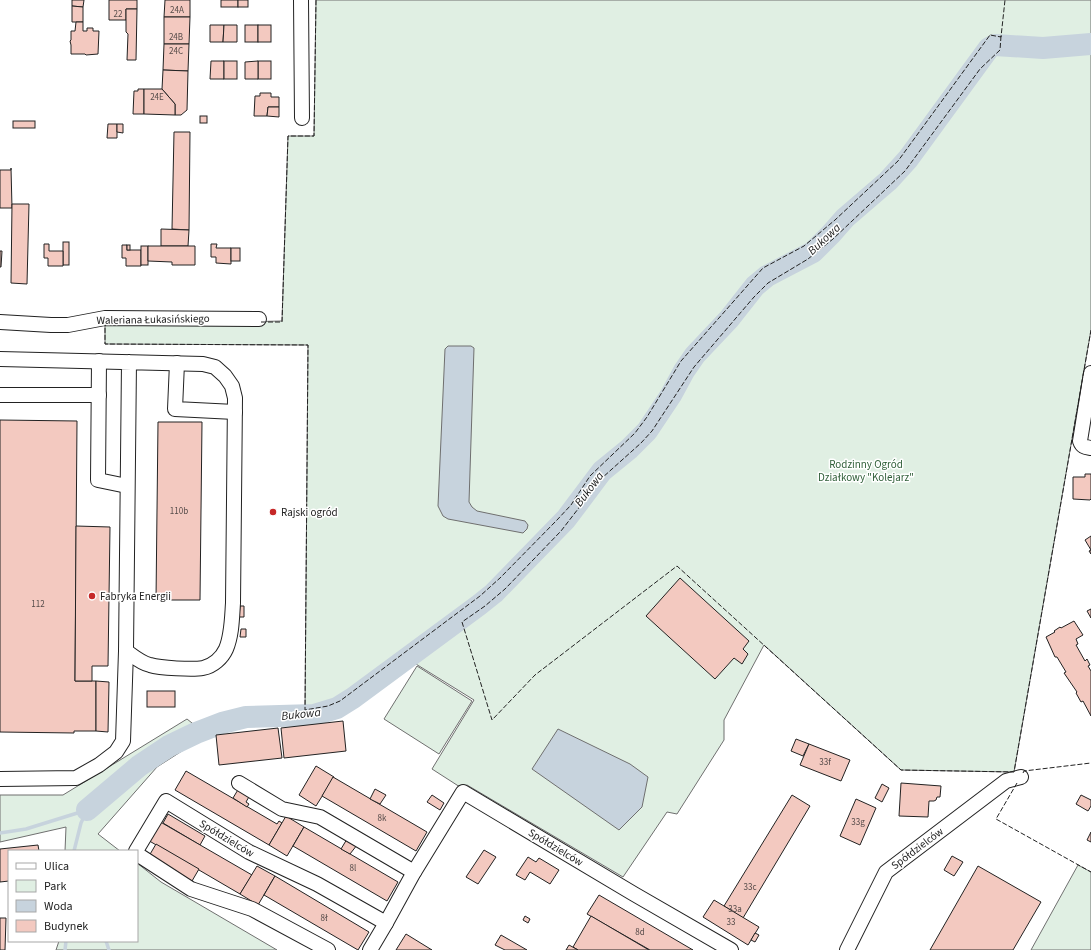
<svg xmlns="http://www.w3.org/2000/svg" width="1091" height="950" font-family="'Source Sans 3',sans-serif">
<rect width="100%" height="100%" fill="#fff"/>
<g fill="#e0efe3" stroke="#6f6f6f">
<path d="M316 0H1091V330L1014 772 901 770 764 645 724 720V740L677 814 667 812 623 877 467 785 460 787 432 769 474 700 411 661 462 622 485 606 505 589 561 531 602 478 641 443 652 431 694 367 754 297 768 283 808 259 833 239 905 171 980 69 1000 50 1001 37 990 35 898 161 835 220 804 246 763 268 681 361 647 417 635 433 590 476 571 505 557 520 500 578 480 596 340 701 328 706 305 710 308 345 105 344V325L282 321 288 136H314Z"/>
<path d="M417 666 472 701 439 754 384 719Z"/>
<path d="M187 719 207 735 157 767 98 834 120 851H65L66 827 0 842V795H63Z"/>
<path d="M137 863 161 882 277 950H56L59 941H137Z"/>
<path d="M1078 865 1091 872V950H1031Z"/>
</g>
<g fill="#c7d3dd" stroke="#6f6f6f">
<path d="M448 346H471L474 348 469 502 472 507 477 511 525 521 528 525 527 529 523 533 448 519 443 516 438 506 445 349Z"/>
<path d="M558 729 630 764 648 777 642 807 619 830 532 769Z"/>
</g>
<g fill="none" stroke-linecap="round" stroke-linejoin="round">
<g stroke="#c7d3dd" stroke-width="3.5">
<path d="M0 833 26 829 87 810"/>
<path d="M74 851 81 823 87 810"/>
<path d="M106 941 109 950"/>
<path d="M65 950 66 941"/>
</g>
<path stroke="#c7d3dd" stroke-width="22" d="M87 810 139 766 169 746 196 733 222 723 246 717 314 715 337 708 353 698 479 605 494 593 566 519 602 471 629 449 647 431 671 395 684 371 695 355 729 319 755 286 767 276 813 252 831 234 845 218 888 181 908 159 989 48 995 45 1043 48 1091 44"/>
</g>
<g fill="#f3c9c0" stroke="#222">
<path d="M72 0H84L83 7 72 6Z"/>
<path d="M109 0H137V9H126V20H109Z"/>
<path d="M165 0H190V17H164Z"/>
<rect x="221" y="0" width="17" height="7"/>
<rect x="238" y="0" width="10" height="7"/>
<path d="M72 6 83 7V22H72Z"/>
<path d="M126 9H137L136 60H127L128 34 126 32Z"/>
<path d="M164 17H190L189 44H164Z"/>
<path d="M76 22H83V31H87V28H93V31H99L98 54 86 55 85 54H71V45L70 41 71 40V31H75Z"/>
<path d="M210 25H224L223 42H210Z"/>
<path d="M224 25H237V42H223Z"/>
<rect x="245" y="25" width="13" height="17"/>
<rect x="258" y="25" width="13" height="17"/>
<path d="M164 44H189L188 71 163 70Z"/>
<path d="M211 61H224V79H210Z"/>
<rect x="224" y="61" width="13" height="18"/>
<rect x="258" y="61" width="13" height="18"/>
<path d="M258 61V79H245V62Z"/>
<path d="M163 70 188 71 187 110 181 115H175V104L162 89Z"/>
<path d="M138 89H144V114H133L134 91H138Z"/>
<path d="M144 89H162L175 104V115L144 114Z"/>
<path d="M260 93H271V97H279V107H268L267 116H254L255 96H260Z"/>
<path d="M268 107H279V117L267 116Z"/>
<rect x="200" y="116" width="7" height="7"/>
<rect x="13" y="121" width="22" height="7"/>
<path d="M108 124H117V138H107Z"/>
<path d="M117 124H123V133L117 132Z"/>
<path d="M174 132H190L189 230 172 229Z"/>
<path d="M11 168 12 208H0V170H11Z"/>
<path d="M12 204H29L27 284 11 283Z"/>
<path d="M161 229 189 230 188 246H161Z"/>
<rect x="63" y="242" width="6" height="23"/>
<path d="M44 244H49V251H63V266H48V258H44Z"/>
<path d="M211 244H217L216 248H231V264L216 263V257H211Z"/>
<path d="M122 245H127V250H141V266H126V258H122Z"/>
<rect x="127" y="245" width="3" height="5"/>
<rect x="141" y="246" width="7" height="19"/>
<path d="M148 246H195V265H172V262L148 261Z"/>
<rect x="231" y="248" width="9" height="13"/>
<path d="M0 251H2L1 267H0Z"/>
<path d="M0 420 77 421 75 681H96V731H74V733L0 732Z"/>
<path d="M158 422H202L200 600H156Z"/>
<path d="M1085 474H1091V499L1090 500 1073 499V477H1085Z"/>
<path d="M76 526 110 527 108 666H92V681H75Z"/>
<path d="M1091 536V554L1089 551 1091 550 1085 540Z"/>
<path d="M680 578 749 641 743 649 748 654 742 664 734 658 715 679 646 616Z"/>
<path d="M240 606H244V617H239Z"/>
<path d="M1091 609V618L1087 611Z"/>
<path d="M1074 621 1083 635 1076 639 1078 644 1076 645 1085 661 1087 659 1090 665 1088 666 1091 671V716L1083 701 1081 702 1076 693 1077 692 1064 673 1066 672 1057 657H1055L1046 637 1055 632 1054 631 1060 627 1061 628Z"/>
<path d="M241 629H246V637H240Z"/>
<path d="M96 681 109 682 108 732 96 731Z"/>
<rect x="147" y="691" width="28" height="16"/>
<path d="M343 721 346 751 284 758 281 728Z"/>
<path d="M278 728 282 758 219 765 216 735Z"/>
<path d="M796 739 809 744 803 756 791 751Z"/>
<path d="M809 744 850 760 841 781 800 765Z"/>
<path d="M316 766 334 777 316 806 299 795Z"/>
<path d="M186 771 277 824 279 821 282 823 269 845 175 790Z"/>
<path d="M333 777 427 832 416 851 322 796Z"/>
<path d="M901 783 941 786 940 797H937L936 800 934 801H929L928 817 899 816Z"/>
<path d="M882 784 889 788 882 802 875 798Z"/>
<path d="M239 788 250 795 246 802 249 804 247 807 233 798Z"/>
<path d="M375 789 386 795 380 804 370 799Z"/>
<path d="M432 795 444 803 440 810 427 802Z"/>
<path d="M792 795 810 806 743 918 724 906Z"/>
<path d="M1081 795 1091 800V806L1088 811 1076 804Z"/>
<path d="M856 799 876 808 860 845 840 836Z"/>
<path d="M168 814 205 836 200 845 163 823Z"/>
<path d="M286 816 304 827 287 856 269 845Z"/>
<path d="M157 820 252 875 240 894 146 839Z"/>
<path d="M304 827 398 882 387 901 293 846Z"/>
<path d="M1091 832V842L1087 840Z"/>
<path d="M347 839 357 845 350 854 341 849Z"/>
<path d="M156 844 199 869 192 881 149 856Z"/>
<path d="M38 845 39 851H9V881L0 882V849Z"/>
<path d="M484 850 496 857 478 884 466 877Z"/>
<path d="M952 856 963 862 954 876 944 870Z"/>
<path d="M528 857 536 862 539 858 559 870 550 884 530 872 525 880 516 875Z"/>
<path d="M257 866 275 876 258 905 240 894Z"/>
<path d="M978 866 1041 902 1013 950H930Z"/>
<path d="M275 876 369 932 358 950 264 895Z"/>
<path d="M599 895 693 950H650L587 914Z"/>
<path d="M714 900 759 927 748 945 703 917Z"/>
<path d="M525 916 530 919 528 923 523 920Z"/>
<path d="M591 916 649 950H578L573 947Z"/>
<path d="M0 918H6L5 950H0Z"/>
<path d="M755 933 759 935 755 942 751 940Z"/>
<path d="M406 934 432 950H396Z"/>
<path d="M501 935 527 950H505L495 945Z"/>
<path d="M569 945 578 950H566Z"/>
</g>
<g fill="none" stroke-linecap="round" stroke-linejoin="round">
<g stroke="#222" stroke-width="16">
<g id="minor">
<path d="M301 0 302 118"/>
<path d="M0 322 51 325H68L105 318 259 319"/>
<path d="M0 359 203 364 215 367 225 376 232 386 235 398 233 603C232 617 232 635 226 649 222 658 213 666 203 668 193 670 160 668 150 665 141 663 133 656 126 651L129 362"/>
<path d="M99 361 98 480 127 486"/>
<path d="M177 363 175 409 235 412"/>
<path d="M1091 373 1080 441C1082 447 1085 447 1091 448"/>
<path d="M0 395H99"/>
<path d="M0 779 76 778 99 765 116 752 123 741 126 651"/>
<path d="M239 783 282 809 320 817 414 872"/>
<path d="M136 851 166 801 249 852 317 884 386 923 414 872 463 792 634 894 731 950"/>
<path d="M137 854 191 889 252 909 328 950"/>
<path d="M370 950 386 923"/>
<path d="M847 950 886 872 1006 781 1021 777"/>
</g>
</g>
<use href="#minor" stroke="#fff" stroke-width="14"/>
<g stroke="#222" stroke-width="1" stroke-dasharray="5 2" stroke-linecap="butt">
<path d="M1001 36 1000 50 980 69 905 171 833 239 808 259 768 283 754 297 694 367 652 431 641 443 602 478 561 531 505 589 485 606 462 622 492 720 535 675 677 566 901 770 1014 772 1091 330"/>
<path d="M261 322H282L288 136H314L316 0"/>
<path d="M109 324 105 325V344L308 345 305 710 328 706 340 701 480 596 500 578 557 520 571 505 590 476 635 433 647 417 681 361 763 268 804 246 835 220 898 161 990 35 1001 37 1005 0"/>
<path d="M1023 773 1024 771 1091 763"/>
<path d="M1017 783 996 819 1091 872"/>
</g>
</g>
<g fill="#c62828" stroke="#fff" stroke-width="1.5">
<circle cx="273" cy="512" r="4"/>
<circle cx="92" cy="596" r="4"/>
</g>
<g text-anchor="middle" stroke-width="3" stroke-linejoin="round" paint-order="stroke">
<g font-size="9" fill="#564c4a">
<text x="177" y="13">24A</text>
<text x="118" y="17">22</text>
<text x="176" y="40">24B</text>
<text x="176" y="54">24C</text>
<text x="157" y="100">24E</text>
<text x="179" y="514">110b</text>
<text x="38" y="607">112</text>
<text x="825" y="765">33f</text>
<text x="382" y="821">8k</text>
<text x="858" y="825">33g</text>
<text x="353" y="871">8l</text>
<text x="750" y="890">33c</text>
<text x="735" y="912">33a</text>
<text x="324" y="921">8ł</text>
<text x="731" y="925">33</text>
<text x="640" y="935">8d</text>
</g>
<g font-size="11" fill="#222" stroke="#fff">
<text transform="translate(153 319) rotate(-1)" y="4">Waleriana Łukasińskiego</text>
<text transform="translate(227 838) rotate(31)" y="4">Spółdzielców</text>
<text transform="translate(556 847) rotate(31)" y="4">Spółdzielców</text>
<text transform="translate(917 848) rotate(-37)" y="4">Spółdzielców</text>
</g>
<g font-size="11" fill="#2f5e38" stroke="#fff">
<text x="866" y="468">Rodzinny Ogród<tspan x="866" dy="13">Działkowy "Kolejarz"</tspan></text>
</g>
<g font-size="11" fill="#222" stroke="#fff" text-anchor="start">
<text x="281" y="516">Rajski ogród</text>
<text x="100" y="600">Fabryka Energii</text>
</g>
<g font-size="12" font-style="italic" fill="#222" stroke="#fff">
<text transform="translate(824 239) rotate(-43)" y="4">Bukowa</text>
<text transform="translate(589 489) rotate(-53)" y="4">Bukowa</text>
<text transform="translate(301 714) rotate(-6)" y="4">Bukowa</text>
</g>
</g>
<rect x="8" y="850" width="130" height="92" fill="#ffffff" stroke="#a7a7a7"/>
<rect x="16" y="863" width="20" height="6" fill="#ffffff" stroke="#a7a7a7"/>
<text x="44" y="870" font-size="12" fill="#222222">Ulica</text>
<rect x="16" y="880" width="20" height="12" fill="#e0efe3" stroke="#a7a7a7"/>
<text x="44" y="890" font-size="12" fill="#222222">Park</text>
<rect x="16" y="900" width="20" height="12" fill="#c7d3dd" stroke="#a7a7a7"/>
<text x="44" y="910" font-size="12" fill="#222222">Woda</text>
<rect x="16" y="920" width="20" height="12" fill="#f3c9c0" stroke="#a7a7a7"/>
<text x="44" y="930" font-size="12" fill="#222222">Budynek</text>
</svg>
